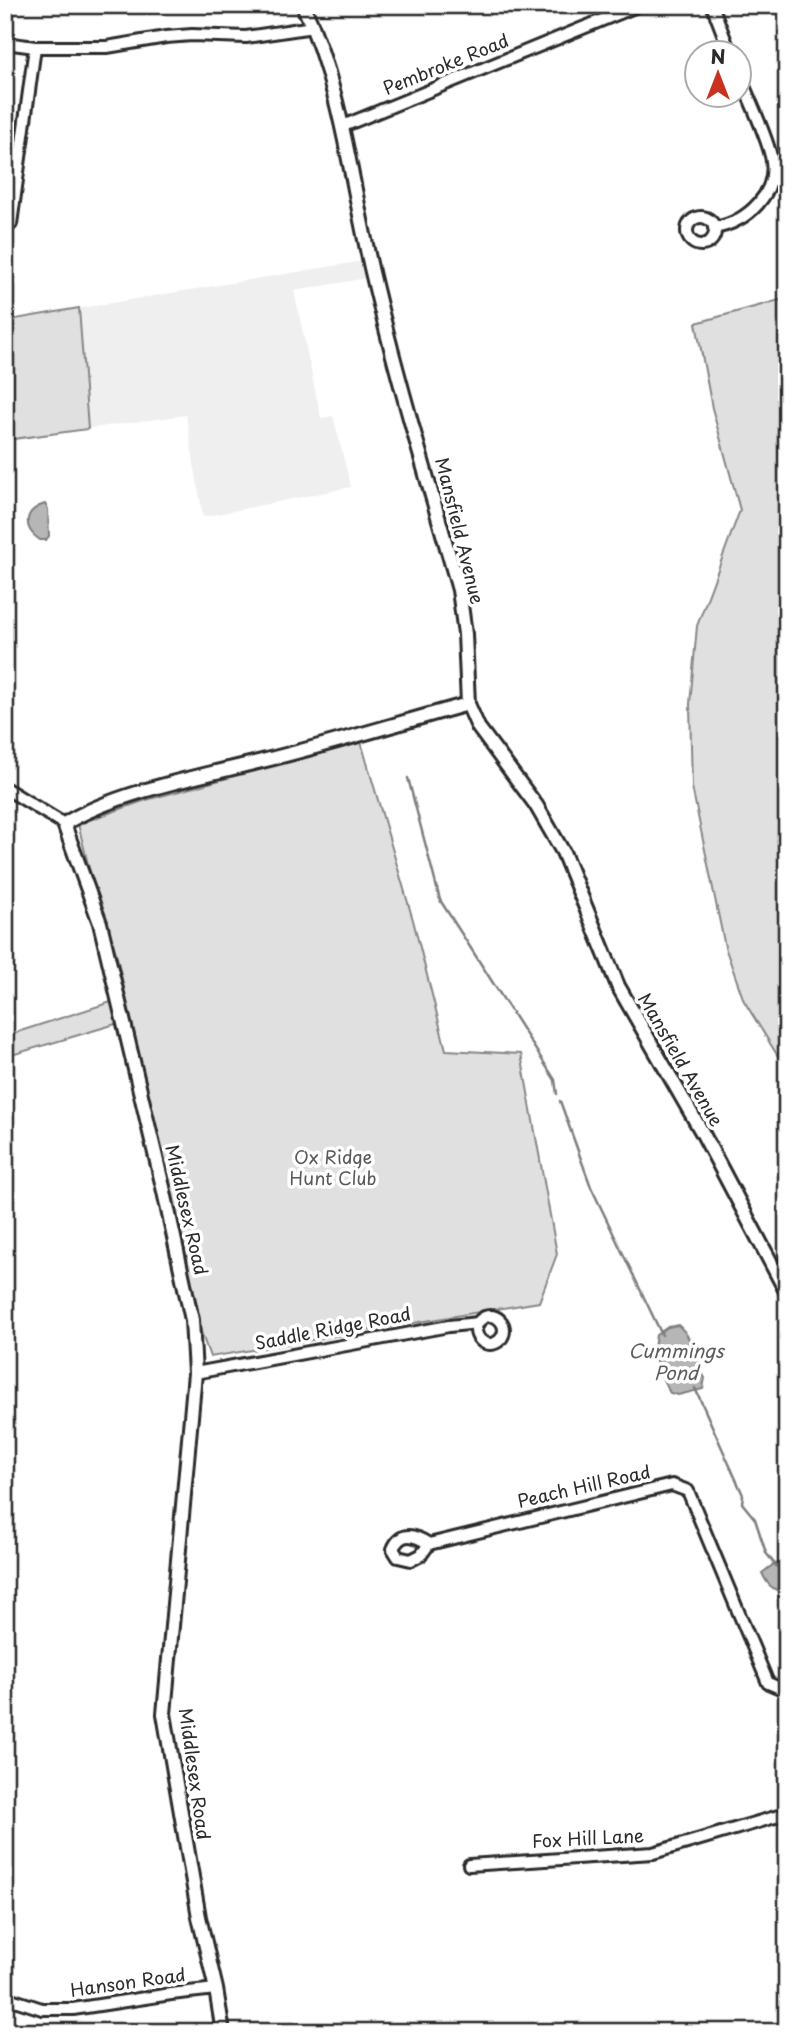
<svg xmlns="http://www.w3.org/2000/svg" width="792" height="2037" font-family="'Playpen Sans',sans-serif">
<rect width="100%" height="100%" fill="#fff"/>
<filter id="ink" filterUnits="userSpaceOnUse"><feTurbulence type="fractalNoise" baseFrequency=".0143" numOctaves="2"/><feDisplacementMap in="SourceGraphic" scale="14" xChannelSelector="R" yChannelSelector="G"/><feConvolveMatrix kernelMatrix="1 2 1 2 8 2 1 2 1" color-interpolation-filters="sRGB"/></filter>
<g filter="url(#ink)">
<path fill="#efefef" d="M363 261 367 278 294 291 321 418 333 416 351 487 203 517 186 415 13 439 10 320Z"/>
<g fill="#e0e0e0" stroke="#868686" stroke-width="2">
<path d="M787 298V1071L744 1001 725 947 692 787 690 704 697 626 740 510 712 408 696 323Z"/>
<path d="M79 308 88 429 13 439 10 320Z"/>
<path d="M361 742 413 920 446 1050 521 1054 557 1254 539 1302 210 1357 199 1326 171 1193 116 953 89 868 78 824 146 800Z"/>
<path d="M114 1001 119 1023 5 1057V1036Z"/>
</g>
<g fill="#b6b6b6" stroke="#7e7e7e" stroke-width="2">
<path d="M45 504 48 509 49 536 46 540H40C22 528 24 510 45 504Z"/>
<path d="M678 1325C695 1339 694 1361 705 1378L703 1389 678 1395 670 1393C659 1373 651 1358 656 1335L668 1327Z"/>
<path d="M787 1562V1592C773 1591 768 1586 762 1573L774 1564Z"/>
</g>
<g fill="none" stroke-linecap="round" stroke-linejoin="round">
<g stroke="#7e7e7e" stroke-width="2.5">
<path d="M408 778 440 900 555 1080 557 1094"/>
<path d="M560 1101 591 1187 662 1335"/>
<path d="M695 1388 743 1495 742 1503 755 1519 766 1553 777 1567"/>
</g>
<g stroke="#2b2b2b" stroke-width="16">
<g id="minor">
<path d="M712 5 730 52"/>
<path d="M5 43 35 47H107L166 37 192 35 246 37 313 27"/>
<path d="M343 126 639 5"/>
<circle cx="701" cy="231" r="14"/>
<path d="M11 224 35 47"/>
<path d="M714 228C747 223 780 192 771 156 764 129 750 102 740 76"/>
<path d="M5 788 64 824"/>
<circle cx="490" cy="1330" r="14"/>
<path d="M195 1373 449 1326 478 1323"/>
<path d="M429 1544C415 1535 401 1530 393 1549L398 1557 411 1560 421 1555 429 1544 672 1485 688 1491 768 1683 787 1691"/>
<path d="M469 1865 653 1853 782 1815 787 1816"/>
<path d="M5 1997 42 2009H73L171 1994 216 1989"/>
</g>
</g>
<g stroke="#2b2b2b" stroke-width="18">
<g id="major">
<path d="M303 5C342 90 351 182 372 272 397 379 429 484 459 590L465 634 468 704 478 727 536 805 563 852 618 986 703 1134 787 1293"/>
<path d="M223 2032 216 1989 199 1917 164 1714 195 1373 192 1320 163 1187 100 923 64 824C116 792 202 776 262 761 331 744 399 723 468 704"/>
</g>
</g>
<use href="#minor" stroke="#fff" stroke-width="10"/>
<use href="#major" stroke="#fff" stroke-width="12"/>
</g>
</g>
<g text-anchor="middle" stroke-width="7" stroke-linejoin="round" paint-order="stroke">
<g font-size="18" fill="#2b2b2b" stroke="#fff">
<text transform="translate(446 65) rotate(-22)" y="6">Pembroke Road</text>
<text transform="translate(459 531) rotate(76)" y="6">Mansfield Avenue</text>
<text transform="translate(680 1060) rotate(60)" y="6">Mansfield Avenue</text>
<text transform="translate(186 1210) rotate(77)" y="6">Middlesex Road</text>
<text transform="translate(333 1329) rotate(-11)" y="6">Saddle Ridge Road</text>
<text transform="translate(584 1487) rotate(-13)" y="6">Peach Hill Road</text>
<text transform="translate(194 1774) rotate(82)" y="6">Middlesex Road</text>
<text transform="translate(588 1839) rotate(-3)" y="6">Fox Hill Lane</text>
<text transform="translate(128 1983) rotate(-8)" y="6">Hanson Road</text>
</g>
<g font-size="18" fill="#585858" stroke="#fff">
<text x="333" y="1164">Ox Ridge<tspan x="333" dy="21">Hunt Club</tspan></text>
</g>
<g font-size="19" font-style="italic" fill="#5c5c5c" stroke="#fff">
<text x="676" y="1358">Cummings<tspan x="676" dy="22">Pond</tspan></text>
</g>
</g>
<rect width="792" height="2037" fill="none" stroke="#fff" stroke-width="28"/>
<rect x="14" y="14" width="764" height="2009" fill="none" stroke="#2b2b2b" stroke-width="2.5" filter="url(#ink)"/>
<g transform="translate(718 74)"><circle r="33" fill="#ffffff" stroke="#aaaaaa" stroke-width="2"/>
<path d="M0-5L12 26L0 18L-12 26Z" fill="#c8321e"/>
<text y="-10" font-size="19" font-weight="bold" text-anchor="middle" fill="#2b2b2b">N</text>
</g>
</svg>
